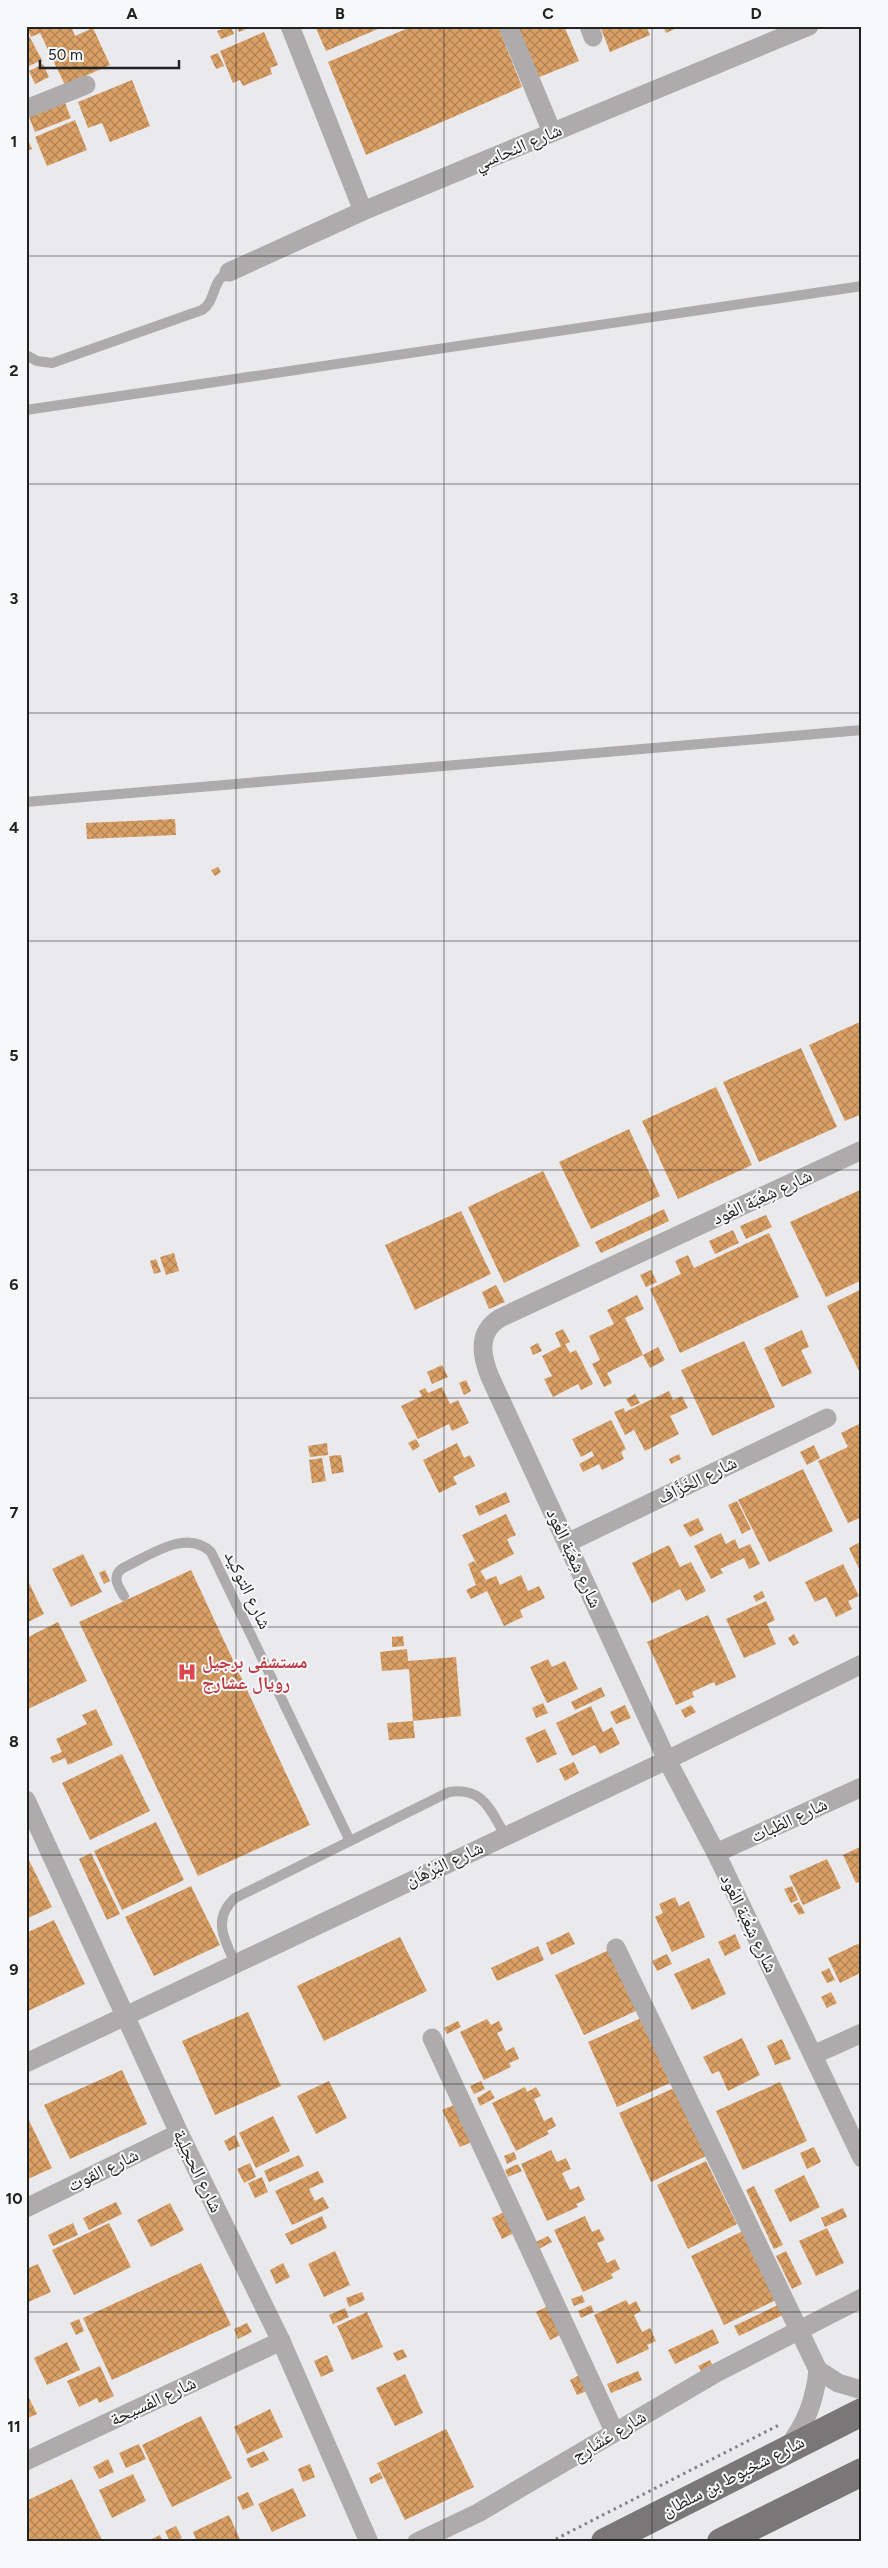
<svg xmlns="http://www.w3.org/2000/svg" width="888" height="2568" font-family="Figtree,'Noto Naskh Arabic',sans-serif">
<defs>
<pattern id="building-cross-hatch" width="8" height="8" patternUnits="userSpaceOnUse" patternTransform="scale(1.25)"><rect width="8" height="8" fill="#daa066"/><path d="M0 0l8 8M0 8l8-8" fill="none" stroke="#b08254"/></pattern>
</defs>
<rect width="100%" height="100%" fill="#eaeaed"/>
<g fill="url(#building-cross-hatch)">
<path d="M26 26H71L75 36 93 28 110 65 65 85 40 33 31 37Z"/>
<path d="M231 26 234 34 221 39 217 31Z"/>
<path d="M236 26H254L239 32Z"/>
<path d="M315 26H385L326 51Z"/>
<path d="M413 26H498L522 87 366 155 328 62Z"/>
<path d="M516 26H564L579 61 537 78Z"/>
<path d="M600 26H646L650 35 610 52Z"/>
<path d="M663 26H681L666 33Z"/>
<path d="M264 32 278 65 270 68 272 74 243 86 240 80 233 83 220 51Z"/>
<path d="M29 36 42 60 27 67 26 37Z"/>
<path d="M218 53 224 66 216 69 210 56Z"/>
<path d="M43 64 49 77 35 84 29 71Z"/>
<path d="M132 80 150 126 110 142 102 123 88 128 78 102Z"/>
<path d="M65 103 71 118 35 132 29 117Z"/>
<path d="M75 120 87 150 47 166 35 137Z"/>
<path d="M26 135 32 149 26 151Z"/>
<path d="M175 819 176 835 87 839 86 823Z"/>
<path d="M218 867 221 872 215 876 211 870Z"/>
<path d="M862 1021V1114L845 1121 809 1045Z"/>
<path d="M801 1048 837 1127 759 1162 723 1082Z"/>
<path d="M716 1087 752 1165 678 1199 642 1121Z"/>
<path d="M629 1129 660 1196 591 1229 559 1162Z"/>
<path d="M543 1171 580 1246 504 1283 468 1207Z"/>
<path d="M862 1189V1280L826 1297 790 1222Z"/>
<path d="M664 1209 669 1221 601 1253 595 1242Z"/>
<path d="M461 1211 491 1274 415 1310 385 1245Z"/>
<path d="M766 1215 772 1227 746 1239 740 1226Z"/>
<path d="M733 1230 739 1243 715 1254 709 1241Z"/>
<path d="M769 1233 799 1297 680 1353 650 1289 681 1274 675 1261 688 1255 694 1268Z"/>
<path d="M174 1253 179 1271 166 1275 160 1257Z"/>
<path d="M156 1259 161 1272 154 1274 150 1261Z"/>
<path d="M651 1270 657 1282 646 1287 640 1275Z"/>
<path d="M496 1285 505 1302 489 1309 482 1292Z"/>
<path d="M862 1289V1377L827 1306Z"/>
<path d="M637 1295 644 1309 625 1318 643 1355 658 1347 665 1360 650 1368 643 1355 607 1373 612 1383 604 1387 592 1364 600 1360 589 1336 614 1324 607 1310Z"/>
<path d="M563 1329 570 1342 565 1344 570 1353 576 1350 593 1384 581 1390 578 1384 553 1397 544 1379 552 1376 542 1356 561 1346 555 1333Z"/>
<path d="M802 1330 809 1347 801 1350 812 1373 782 1387 764 1348Z"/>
<path d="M744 1341 775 1407 712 1436 681 1370Z"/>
<path d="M538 1343 542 1351 533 1355 530 1347Z"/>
<path d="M442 1365 448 1377 432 1384 427 1372Z"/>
<path d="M466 1380 471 1391 464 1395 459 1383Z"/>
<path d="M442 1387 450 1404 458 1400 469 1423 452 1431 449 1424 418 1439 401 1406 422 1396 419 1391 425 1388 428 1393Z"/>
<path d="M669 1391 673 1400 682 1396 688 1408 670 1416 679 1434 645 1451 634 1430 625 1435 614 1412 624 1408 625 1412Z"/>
<path d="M635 1394 640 1403 631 1407 626 1399Z"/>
<path d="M611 1420 626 1449 621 1452 624 1459 602 1470 599 1464 583 1472 579 1464 594 1456 592 1451 581 1457 572 1439Z"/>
<path d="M859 1424 862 1429V1517L848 1523 818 1461 848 1447 841 1433Z"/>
<path d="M416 1439 420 1446 413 1451 408 1443Z"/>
<path d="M327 1443 328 1455 310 1457 308 1446Z"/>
<path d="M457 1443 464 1458 470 1455 475 1466 453 1477 457 1484 439 1493 423 1460Z"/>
<path d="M814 1445 820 1458 807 1465 800 1452Z"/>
<path d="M679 1454 681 1459 671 1464 669 1459Z"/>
<path d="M341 1455 344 1472 332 1474 329 1456Z"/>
<path d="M322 1458 326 1481 312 1483 309 1460Z"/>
<path d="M803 1469 833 1531 769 1562 738 1500Z"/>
<path d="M506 1492 510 1502 479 1516 475 1506Z"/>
<path d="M737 1501 751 1529 742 1534 728 1505Z"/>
<path d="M506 1514 516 1535 507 1539 514 1554 480 1571 462 1535Z"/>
<path d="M698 1518 704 1530 690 1537 683 1525Z"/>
<path d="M721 1533 726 1544 735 1539 739 1549 750 1544 760 1564 749 1569 744 1558 720 1569 723 1573 711 1579 694 1546Z"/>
<path d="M862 1541V1575L849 1548Z"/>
<path d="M669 1545 680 1567 691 1562 706 1591 686 1601 680 1589 652 1603 632 1563Z"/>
<path d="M83 1554 102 1592 71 1607 52 1569Z"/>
<path d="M474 1561 486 1580 496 1576 500 1585 521 1575 528 1591 539 1586 545 1598 520 1610 523 1617 504 1626 487 1591 471 1599 466 1590 476 1585 468 1564Z"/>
<path d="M843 1564 859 1596 848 1601 852 1609 836 1617 826 1597 815 1602 805 1582Z"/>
<path d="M105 1570 110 1581 104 1584 99 1573Z"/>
<path d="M191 1570 310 1825 198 1876 79 1622Z"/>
<path d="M29 1583 44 1614 26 1623V1584Z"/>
<path d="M762 1591 765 1597 756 1602 753 1596Z"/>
<path d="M766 1601 775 1620 767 1624 776 1644 744 1658 726 1619Z"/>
<path d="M708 1615 736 1677 716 1686 714 1682 692 1692 694 1697 676 1705 647 1642Z"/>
<path d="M58 1622 87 1681 26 1710V1638Z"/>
<path d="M794 1634 799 1643 793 1646 788 1638Z"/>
<path d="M403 1636 404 1646 392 1647V1637Z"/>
<path d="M407 1649 408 1661 456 1657 461 1716 413 1721 409 1669 382 1671 380 1652Z"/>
<path d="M548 1659 552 1667 565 1661 578 1689 547 1703 530 1667Z"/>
<path d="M601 1687 605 1696 575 1710 571 1702Z"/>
<path d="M543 1703 548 1713 536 1718 532 1708Z"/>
<path d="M625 1705 631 1718 616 1724 610 1712Z"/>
<path d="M691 1705 696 1712 685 1718 681 1710Z"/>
<path d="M591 1706 603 1732 612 1727 620 1744 600 1754 595 1745 572 1756 556 1723Z"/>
<path d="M96 1709 113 1745 68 1765 65 1758 53 1763 50 1757 62 1752 56 1739 87 1724 82 1715Z"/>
<path d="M413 1721 415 1738 389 1740 387 1723Z"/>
<path d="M545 1729 557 1754 537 1763 525 1738Z"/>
<path d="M122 1754 150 1811 90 1840 62 1783Z"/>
<path d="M574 1762 579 1773 565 1781 559 1769Z"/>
<path d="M156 1822 184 1880 122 1910 94 1851Z"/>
<path d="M862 1846V1881L856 1883 843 1855Z"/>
<path d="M91 1853 120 1914 107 1920 79 1859Z"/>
<path d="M26 1854 52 1907 26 1919Z"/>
<path d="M827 1859 841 1888 803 1905 789 1876Z"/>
<path d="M191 1886 220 1945 154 1976 125 1917Z"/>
<path d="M792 1886 798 1900 791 1903 784 1889Z"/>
<path d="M675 1897 679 1906 689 1901 705 1937 672 1952 655 1917 663 1913 659 1904Z"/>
<path d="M799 1902 805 1913 799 1915 793 1905Z"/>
<path d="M54 1920 85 1984 26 2012V1933Z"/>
<path d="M569 1932 575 1944 551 1955 546 1943Z"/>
<path d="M735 1934 741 1948 725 1956 718 1942Z"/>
<path d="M400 1937 427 1991 324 2041 297 1986Z"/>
<path d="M862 1942V1972L840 1983 828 1958Z"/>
<path d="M538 1946 544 1960 497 1981 491 1968Z"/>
<path d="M609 1950 638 2010 584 2035 555 1975Z"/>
<path d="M667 1954 672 1964 657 1971 652 1961Z"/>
<path d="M709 1958 726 1994 692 2010 674 1974Z"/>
<path d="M829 1968 835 1980 827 1983 821 1972Z"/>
<path d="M831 1992 837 2003 827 2008 821 1997Z"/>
<path d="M248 2012 281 2086 215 2115 182 2041Z"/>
<path d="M641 2018 670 2083 617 2107 588 2042Z"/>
<path d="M487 2019 491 2025 499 2021 503 2030 497 2033 506 2051 514 2047 519 2059 509 2063 511 2067 484 2080 460 2032Z"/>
<path d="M458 2021 461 2027 447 2034 444 2028Z"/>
<path d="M742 2038 760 2075 728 2091 719 2071 712 2074 703 2057Z"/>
<path d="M782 2039 791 2059 775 2065 767 2046Z"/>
<path d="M122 2070 147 2124 70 2159 44 2105Z"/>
<path d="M329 2081 347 2118 316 2134 297 2096Z"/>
<path d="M481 2081 485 2089 474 2094 470 2086Z"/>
<path d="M780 2082 807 2141 743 2170 716 2111Z"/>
<path d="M525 2087 527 2092 536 2087 541 2096 534 2099 544 2121 552 2117 556 2126 547 2131 549 2134 516 2151 492 2103Z"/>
<path d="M674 2088 706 2156 651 2182 619 2113Z"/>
<path d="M490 2090 495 2098 480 2106 477 2098Z"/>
<path d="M456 2104 474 2141 460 2147 442 2110Z"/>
<path d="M26 2114 52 2168 26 2180Z"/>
<path d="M273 2116 290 2151 256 2168 239 2133Z"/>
<path d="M235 2135 240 2146 229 2151 224 2141Z"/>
<path d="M814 2147 821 2162 807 2169 800 2153Z"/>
<path d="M551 2150 557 2162 566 2158 571 2169 562 2173 570 2190 579 2186 585 2200 576 2204 578 2207 547 2221 521 2164Z"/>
<path d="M514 2152 517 2159 507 2164 504 2156Z"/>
<path d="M299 2155 304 2166 269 2182 264 2171Z"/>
<path d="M706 2161 737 2224 688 2249 657 2185Z"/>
<path d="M250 2163 256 2177 244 2183 237 2169Z"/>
<path d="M518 2164 522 2171 508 2177 505 2170Z"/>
<path d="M318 2171 324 2182 309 2189 315 2201 323 2197 329 2208 292 2225 275 2191Z"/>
<path d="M804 2175 820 2207 790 2222 774 2190Z"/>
<path d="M262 2177 268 2192 255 2198 248 2183Z"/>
<path d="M754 2186 783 2245 774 2249 746 2190Z"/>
<path d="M116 2202 122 2214 89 2230 83 2218Z"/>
<path d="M170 2203 184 2230 151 2247 137 2220Z"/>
<path d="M843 2208 847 2217 825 2227 821 2218Z"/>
<path d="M506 2211 516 2232 502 2239 492 2218Z"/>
<path d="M322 2216 327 2228 291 2245 285 2234Z"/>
<path d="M585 2216 592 2232 599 2229 605 2240 597 2243 607 2263 615 2259 620 2269 611 2274 613 2278 583 2292 554 2230Z"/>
<path d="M73 2223 78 2235 53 2246 48 2235Z"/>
<path d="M109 2223 131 2267 74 2295 52 2250Z"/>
<path d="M827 2228 844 2263 816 2276 799 2241Z"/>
<path d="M743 2231 776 2300 724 2325 691 2256Z"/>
<path d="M548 2236 552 2242 539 2249 536 2242Z"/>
<path d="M335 2251 350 2285 324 2297 308 2264Z"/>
<path d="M786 2251 802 2284 792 2289 776 2256Z"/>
<path d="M201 2263 231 2325 112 2380 83 2318Z"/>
<path d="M283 2263 290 2277 276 2284 270 2270Z"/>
<path d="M38 2264 51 2292 26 2303V2269Z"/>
<path d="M362 2292 365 2300 349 2307 346 2298Z"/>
<path d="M582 2295 585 2302 574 2306 571 2299Z"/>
<path d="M626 2300 629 2305 636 2301 641 2311 634 2315 642 2332 650 2328 656 2341 647 2345 649 2349 617 2364 594 2315Z"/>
<path d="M780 2304 785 2314 739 2336 734 2326Z"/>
<path d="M550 2305 564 2333 550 2340 536 2312Z"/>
<path d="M591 2305 594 2312 581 2318 578 2311Z"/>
<path d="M345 2308 349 2317 333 2324 329 2315Z"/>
<path d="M367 2312 383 2347 352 2360 337 2326Z"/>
<path d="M79 2319 84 2331 76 2335 70 2323Z"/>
<path d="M247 2323 252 2332 238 2339 234 2329Z"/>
<path d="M713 2329 719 2343 675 2364 668 2350Z"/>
<path d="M67 2342 80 2370 47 2385 34 2358Z"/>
<path d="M403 2349 407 2357 397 2361 393 2353Z"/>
<path d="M327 2355 334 2371 321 2377 314 2361Z"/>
<path d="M710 2360 713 2366 701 2371 698 2366Z"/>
<path d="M100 2366 114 2396 99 2403 97 2398 79 2407 67 2381Z"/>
<path d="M638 2371 642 2380 611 2393 607 2384Z"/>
<path d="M583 2373 591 2389 577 2395 570 2380Z"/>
<path d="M405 2374 423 2413 395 2426 376 2388Z"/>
<path d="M26 2392 37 2414 26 2419Z"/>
<path d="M270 2409 283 2437 247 2454 234 2427Z"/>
<path d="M201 2416 232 2478 172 2507 142 2445Z"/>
<path d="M446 2429 474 2487 405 2520 377 2463Z"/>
<path d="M139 2444 146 2459 126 2468 119 2453Z"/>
<path d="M264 2451 269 2460 251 2468 246 2459Z"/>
<path d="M108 2459 114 2472 99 2479 93 2467Z"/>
<path d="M310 2464 315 2477 303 2482 298 2469Z"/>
<path d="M380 2472 383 2478 371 2484 369 2478Z"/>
<path d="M133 2474 146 2501 112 2518 99 2490Z"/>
<path d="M72 2479 102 2540 98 2542H27L26 2501Z"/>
<path d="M293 2488 306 2516 272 2532 258 2504Z"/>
<path d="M248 2492 254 2505 243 2510 237 2497Z"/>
<path d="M229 2515 241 2542H197L193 2532Z"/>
<path d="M176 2526 182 2538 170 2542 165 2531Z"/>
<path d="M160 2535 163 2542H146Z"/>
</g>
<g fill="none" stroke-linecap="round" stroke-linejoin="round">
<path stroke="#808182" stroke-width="3" stroke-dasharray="2.5 4" stroke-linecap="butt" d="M550 2542 781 2424"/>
<g stroke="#adabac" stroke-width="10">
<path d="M26 355 37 361 52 363 202 310C217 300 211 280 229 272"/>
<path d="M26 410 862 286"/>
<path d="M26 802 862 730"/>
<path d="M124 1596C118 1586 111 1576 123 1568 149 1556 186 1528 211 1552L350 1841"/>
<path d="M235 1963C224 1939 212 1919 235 1898L449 1792C484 1787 490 1810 505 1835"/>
</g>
<g stroke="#adabac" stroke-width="19">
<path d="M290 26 363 211"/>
<path d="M508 26 552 132"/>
<path d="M589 26 593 37"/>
<path d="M26 109 86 85"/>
<path d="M229 272 363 211 809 26"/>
<path d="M862 1150 500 1318C477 1332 481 1355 490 1377L667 1760 716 1853 862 2158"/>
<path d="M567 1543 827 1418"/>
<path d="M26 1800 179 2133 281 2341 369 2542"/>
<path d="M716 1853 862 1787"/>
<path d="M616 1948 818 2370C815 2400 806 2424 787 2448"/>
<path d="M432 2038 614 2431"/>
<path d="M813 2055 862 2033"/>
<path d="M26 2063 667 1760 862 1664"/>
<path d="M26 2208 179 2133"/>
<path d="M818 2370 838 2383 862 2390"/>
<path d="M26 2461 281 2341"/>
<path d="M417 2542 478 2513 716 2373 862 2298"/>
</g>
<g stroke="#797777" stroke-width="28">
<path d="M605 2542 862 2412"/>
<path d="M721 2542 862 2472"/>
</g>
</g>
<path fill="none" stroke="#202121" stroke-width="1" stroke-opacity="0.55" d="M236 26V2542M444 26V2542M652 26V2542M26 256H862M26 484H862M26 713H862M26 941H862M26 1170H862M26 1398H862M26 1627H862M26 1855H862M26 2084H862M26 2312H862"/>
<defs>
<g id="hospital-bare" transform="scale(1.5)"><path d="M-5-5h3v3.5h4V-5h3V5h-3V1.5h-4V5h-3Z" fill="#e0444e" stroke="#f7f8fa" stroke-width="2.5" paint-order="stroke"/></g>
</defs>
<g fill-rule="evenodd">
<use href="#hospital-bare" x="187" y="1672"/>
</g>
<g text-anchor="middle" stroke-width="4" stroke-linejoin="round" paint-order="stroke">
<g font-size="18" fill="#202121" stroke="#f7f8fa">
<text transform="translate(518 147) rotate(-23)" y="6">شارع النحاسي</text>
<text transform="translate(762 1197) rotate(-25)" y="6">شارع شِعْبَة العُود</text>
<text transform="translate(697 1480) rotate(-26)" y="6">شارع الخَزَّاف</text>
<text transform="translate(574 1558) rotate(65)" y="6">شارع شِعْبَة العُود</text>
<text transform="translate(248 1590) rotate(64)" y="6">شارع التوكيد</text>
<text transform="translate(789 1820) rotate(-25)" y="6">شارع الظبات</text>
<text transform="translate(444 1864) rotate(-25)" y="6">شارع البُرْهَان</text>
<text transform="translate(749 1923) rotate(64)" y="6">شارع شِعْبَة العُود</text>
<text transform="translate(103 2170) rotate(-26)" y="6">شارع القوت</text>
<text transform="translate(198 2171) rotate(64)" y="6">شارع الحجلية</text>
<text transform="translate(153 2401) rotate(-25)" y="6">شارع الفسيحة</text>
<text transform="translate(609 2436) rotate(-31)" y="6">شارع عَشَارِج</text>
<text transform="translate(733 2476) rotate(-27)" y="6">شارع شخبوط بن سلطان</text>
</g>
<g font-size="18" font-weight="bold" fill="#be3a42" stroke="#f7f8fa" text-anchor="start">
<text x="202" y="1668">مستشفى برجيل<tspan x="202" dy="21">رويال عشارج</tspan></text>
</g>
</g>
<rect width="888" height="2568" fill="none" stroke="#f7f8fa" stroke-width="55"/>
<path d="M40 60v8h139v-8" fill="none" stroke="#202121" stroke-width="2.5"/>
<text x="48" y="60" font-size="15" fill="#202121" stroke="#f7f8fa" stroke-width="4" paint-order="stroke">50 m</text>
<rect x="28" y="28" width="832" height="2512" fill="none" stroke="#202121" stroke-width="2"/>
<g font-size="16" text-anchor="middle" font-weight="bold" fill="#202121">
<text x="132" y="19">A</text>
<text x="340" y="19">B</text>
<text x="548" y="19">C</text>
<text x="756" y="19">D</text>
<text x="14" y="147">1</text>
<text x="14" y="376">2</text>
<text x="14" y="604">3</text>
<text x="14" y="833">4</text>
<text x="14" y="1061">5</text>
<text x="14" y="1290">6</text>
<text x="14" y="1518">7</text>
<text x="14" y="1747">8</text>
<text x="14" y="1975">9</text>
<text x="14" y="2204">10</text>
<text x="14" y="2432">11</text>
</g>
</svg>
